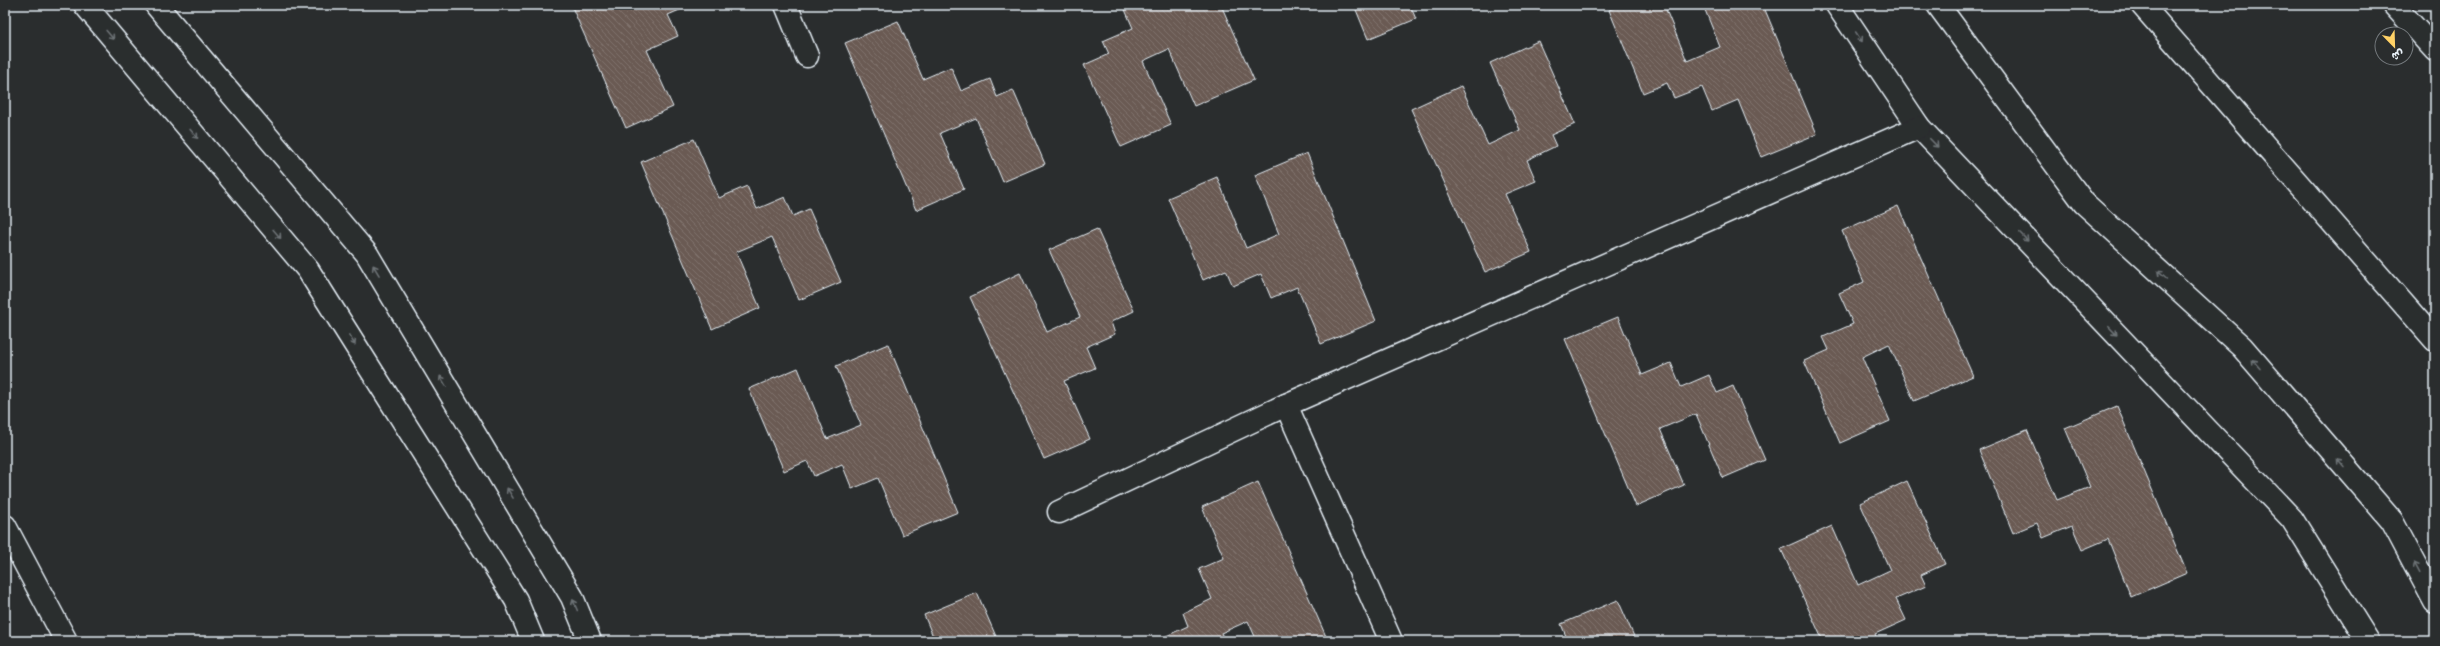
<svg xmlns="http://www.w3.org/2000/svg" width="2440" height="646" font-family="'Gochi Hand','Playpen Sans Arabic',sans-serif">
<defs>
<pattern id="building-back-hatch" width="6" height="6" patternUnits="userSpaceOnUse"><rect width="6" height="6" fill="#6a5a52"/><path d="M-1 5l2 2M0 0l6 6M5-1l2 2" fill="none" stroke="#7f726c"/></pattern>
</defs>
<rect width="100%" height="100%" fill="#2a2d2e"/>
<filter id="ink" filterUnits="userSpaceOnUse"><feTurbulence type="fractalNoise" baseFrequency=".025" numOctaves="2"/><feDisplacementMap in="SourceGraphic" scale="8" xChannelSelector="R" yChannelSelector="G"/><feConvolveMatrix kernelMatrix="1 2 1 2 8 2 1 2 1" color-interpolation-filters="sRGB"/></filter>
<g filter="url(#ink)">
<g fill="url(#building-back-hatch)" stroke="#e8f1f8">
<path d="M571 5H691L668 15 678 36 647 50 673 107 626 128Z"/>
<path d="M1123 5H1221L1254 80 1194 106 1169 49 1143 61 1171 125 1121 147 1084 65 1109 54 1103 41 1133 28Z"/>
<path d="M1354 5H1410L1416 19 1368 39Z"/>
<path d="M1453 5H1467L1455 10Z"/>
<path d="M1622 5H1664L1687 61 1720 47 1703 5H1763L1817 134 1761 157 1738 100 1712 111 1702 87 1674 98 1667 83 1643 93 1609 10Z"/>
<path d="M898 21 923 79 951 67 961 91 990 79 997 97 1013 90 1045 164 1003 182 976 118 940 133 964 189 916 210 845 43Z"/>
<path d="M1538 41 1575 124 1551 135 1556 146 1527 160 1536 181 1505 194 1531 252 1485 272 1411 109 1461 86 1488 145 1520 130 1490 63Z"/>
<path d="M694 139 719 198 747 186 757 209 785 197 793 216 809 209 841 282 799 300 772 237 736 252 760 308 712 329 641 162Z"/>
<path d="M1307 153 1376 321 1321 344 1297 287 1271 298 1261 274 1233 286 1226 270 1203 280 1168 198 1217 177 1246 248 1279 234 1255 175Z"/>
<path d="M1898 206 1973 376 1914 401 1889 344 1862 357 1890 421 1840 443 1804 361 1829 350 1823 337 1853 324 1839 293 1864 282 1842 231Z"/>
<path d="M1097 229 1134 311 1111 322 1115 334 1086 347 1095 368 1064 381 1090 439 1044 459 970 297 1020 273 1047 332 1080 317 1049 250Z"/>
<path d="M1618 317 1642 375 1671 363 1681 387 1709 375 1717 393 1733 386 1765 460 1723 478 1696 414 1660 429 1684 485 1636 506 1565 339Z"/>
<path d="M888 344 958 512 902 535 878 478 852 489 842 464 814 476 807 461 784 471 749 389 798 368 827 439 861 425 836 366Z"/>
<path d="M2117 406 2187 573 2131 597 2108 539 2082 550 2072 526 2043 538 2037 523 2013 533 1979 450 2027 430 2057 500 2090 487 2065 428Z"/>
<path d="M1907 481 1945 564 1921 575 1926 586 1896 599 1906 620 1875 634 1878 641H1823L1781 549 1832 526 1858 585 1890 570 1860 503Z"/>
<path d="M1258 482 1328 641H1257L1248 621 1221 633 1225 641H1165L1164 637 1188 626 1183 613 1212 599 1199 569 1224 558 1202 507Z"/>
<path d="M977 593 998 641H935L924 615Z"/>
<path d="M1618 600 1636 641H1568L1561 624Z"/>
</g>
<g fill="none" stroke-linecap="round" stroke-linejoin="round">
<g stroke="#e8f1f8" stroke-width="25">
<g id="street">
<path d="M85 5 308 270 516 600 533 641"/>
<path d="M156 5 367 254 572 597 590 641"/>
<path d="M786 5 807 56"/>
<path d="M1837 5 1919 127 2292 519 2368 641"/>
<path d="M1938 5 2084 203 2242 347 2392 521 2435 602"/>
<path d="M2142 5 2435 340"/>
<path d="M2394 5 2435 50"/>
<path d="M1059 512 1286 405"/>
<path d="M5 526 66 641"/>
<path d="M1391 641 1286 405 1919 127"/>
</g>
</g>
<use href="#street" stroke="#2a2d2e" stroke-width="22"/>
</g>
<defs><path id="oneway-shaft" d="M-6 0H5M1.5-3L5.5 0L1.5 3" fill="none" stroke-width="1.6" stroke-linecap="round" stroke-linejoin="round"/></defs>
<g stroke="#6c7275">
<use href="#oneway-shaft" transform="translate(110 35) rotate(50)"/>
<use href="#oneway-shaft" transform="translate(1859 37) rotate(56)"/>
<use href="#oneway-shaft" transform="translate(194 134) rotate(50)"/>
<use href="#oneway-shaft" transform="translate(1934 143) rotate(46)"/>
<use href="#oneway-shaft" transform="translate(277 234) rotate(50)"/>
<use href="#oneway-shaft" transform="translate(2024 237) rotate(46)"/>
<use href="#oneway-shaft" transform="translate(376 270) rotate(-121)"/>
<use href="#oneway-shaft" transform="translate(2162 275) rotate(-138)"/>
<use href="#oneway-shaft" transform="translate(2113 331) rotate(46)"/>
<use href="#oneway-shaft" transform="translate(352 340) rotate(58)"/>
<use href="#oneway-shaft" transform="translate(2256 364) rotate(-131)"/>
<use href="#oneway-shaft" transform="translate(443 381) rotate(-121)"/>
<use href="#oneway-shaft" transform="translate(2341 463) rotate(-131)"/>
<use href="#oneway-shaft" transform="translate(510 493) rotate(-121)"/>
<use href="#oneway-shaft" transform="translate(2417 568) rotate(-118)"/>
<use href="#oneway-shaft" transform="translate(575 605) rotate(-113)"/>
</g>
</g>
<rect width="2440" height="646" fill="none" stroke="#2a2d2e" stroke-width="20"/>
<rect x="10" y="10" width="2420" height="626" fill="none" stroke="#e8f1f8" stroke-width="1.5" filter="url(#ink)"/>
<g transform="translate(2394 46) rotate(157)"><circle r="19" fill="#2a2d2e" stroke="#767b7f"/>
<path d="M0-3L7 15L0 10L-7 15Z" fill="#ffd166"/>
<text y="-6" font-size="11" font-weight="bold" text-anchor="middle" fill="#e8f1f8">ش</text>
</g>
</svg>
